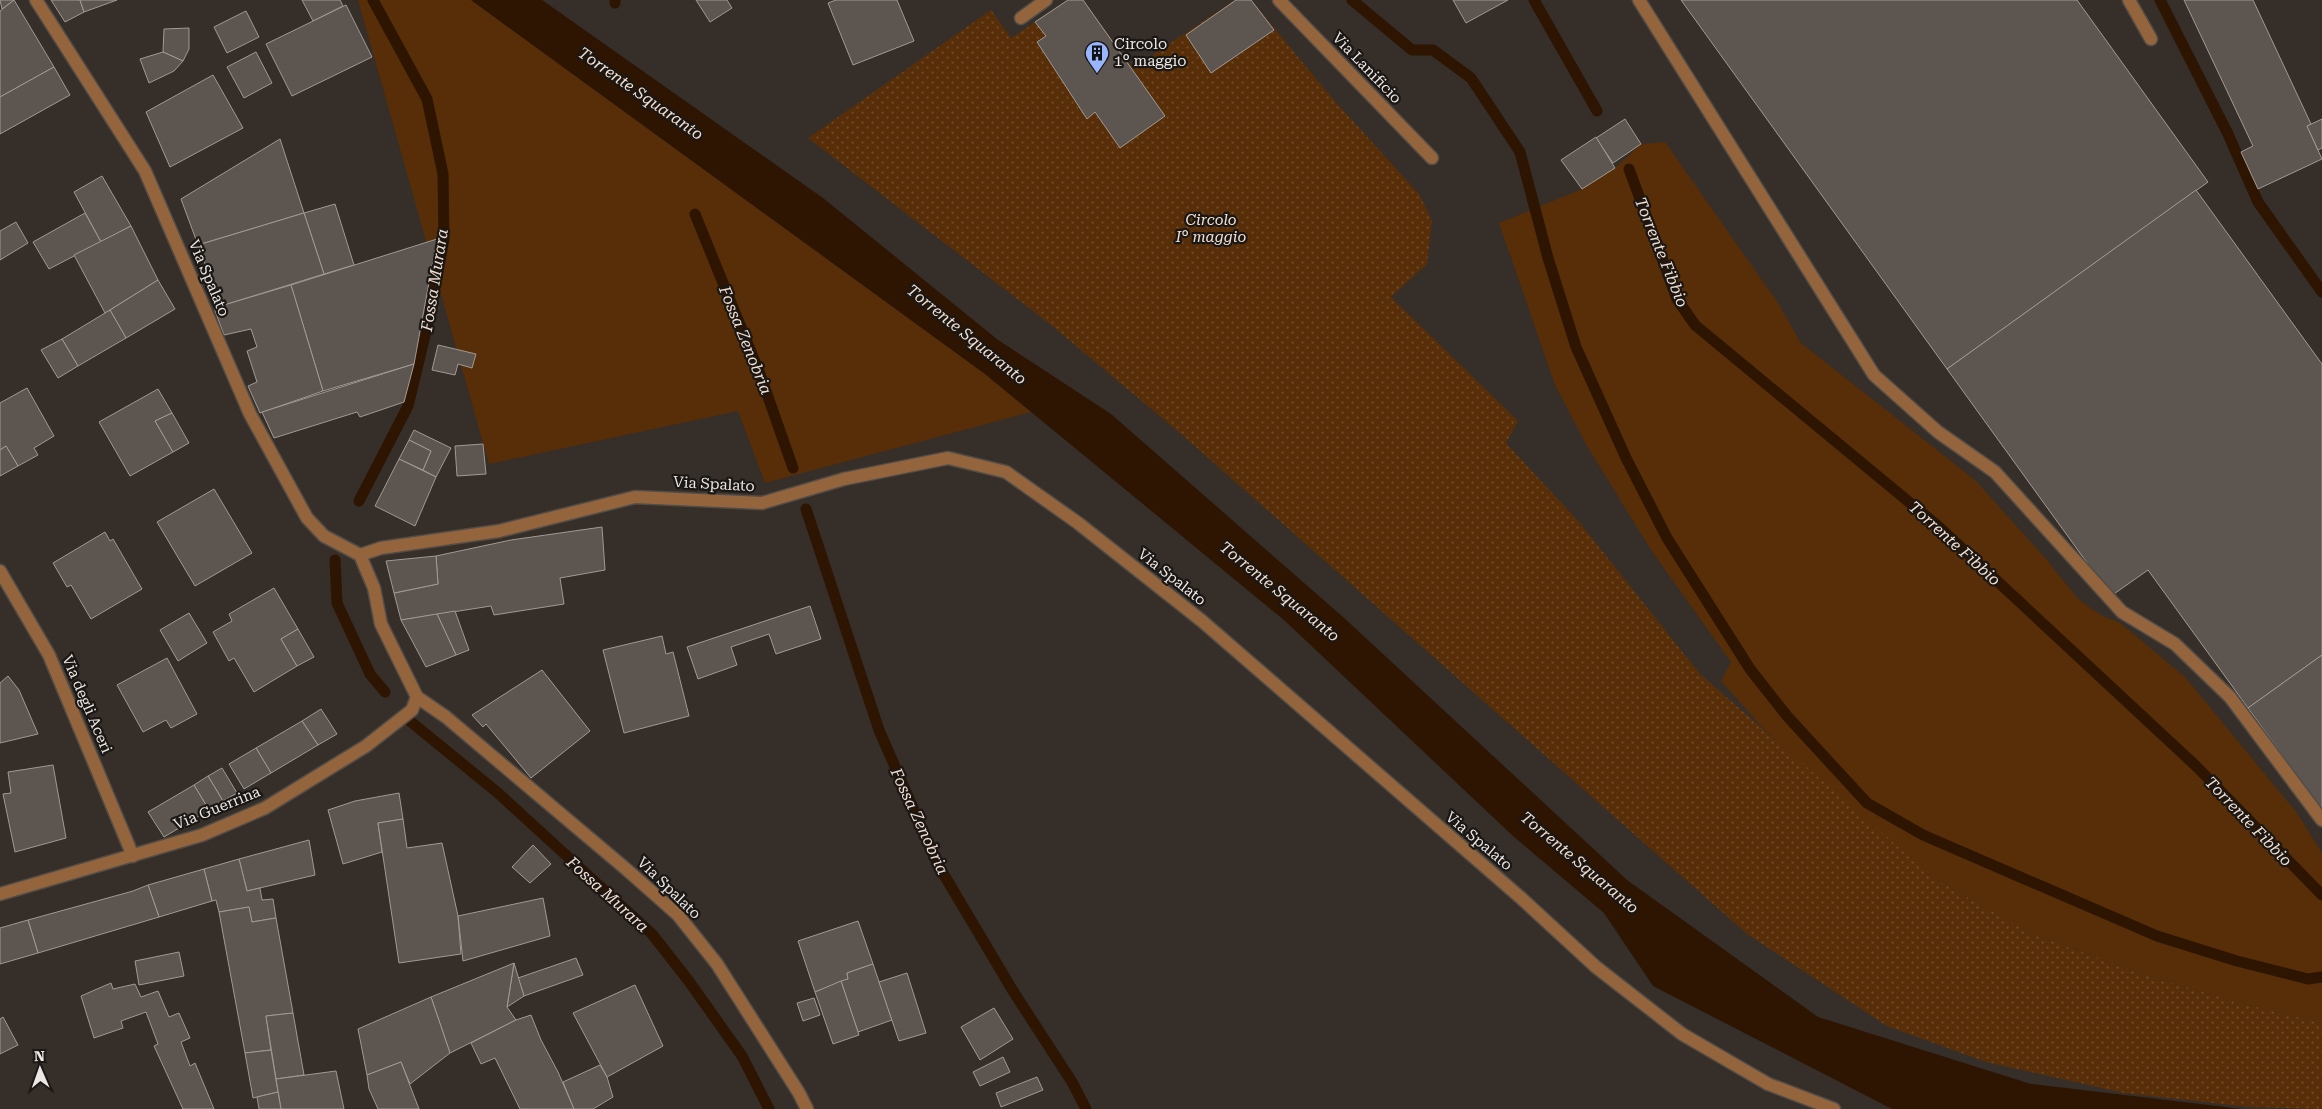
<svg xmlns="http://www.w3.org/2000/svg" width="2322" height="1109" font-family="'Roboto Serif',serif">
<defs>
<pattern id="park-dots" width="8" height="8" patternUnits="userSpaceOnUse" patternTransform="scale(1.25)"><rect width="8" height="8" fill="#572e08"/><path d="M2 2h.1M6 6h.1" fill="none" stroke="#6f4c2c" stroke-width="1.8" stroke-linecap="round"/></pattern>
</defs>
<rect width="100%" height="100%" fill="#352e29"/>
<g fill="#572e08">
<path d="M358 0H471L985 374 1031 412 765 483 738 411 489 464Z"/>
<path d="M1665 142 1778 303 1801 343 1975 480 2047 560 2078 599 2102 616 2119 622 2185 677 2297 813 2322 853V1023L2244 1004 2148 976 2032 934 1935 879 1859 815 1764 729 1721 681 1731 662 1651 550 1587 446 1555 385 1499 223 1582 189 1615 168 1641 144Z"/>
</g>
<path fill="url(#park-dots)" d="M1068 0H1083L1133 68 1235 0H1251L1333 99 1419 194 1432 221 1427 264 1391 297 1518 421 1506 443 1580 523 1700 674 1935 879 2032 934 2148 976 2244 1004 2322 1023V1109L2249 1107 2124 1093 1986 1062 1887 1026 1747 934 1181 434 1051 325 808 138 991 10 1011 38Z"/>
<path fill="#2d1502" d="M471 0H542L823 198 998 340 1111 414 1343 617 1627 880 1818 1017 2031 1084 2242 1109H1892L1653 986 1604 913 1513 836 1284 620 985 374Z"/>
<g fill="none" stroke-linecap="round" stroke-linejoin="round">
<g stroke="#2d1502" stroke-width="11">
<path d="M615 0V3"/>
<path d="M1352 0 1412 50H1433L1471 78 1520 152 1548 258 1576 347 1626 458 1667 538 1750 669 1787 716 1867 803 1923 835 2157 936 2237 961 2308 979 2322 977"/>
<path d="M1534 0 1597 111"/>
<path d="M2160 0 2228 134 2258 202 2322 292"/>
<path d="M1629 169 1677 299 1695 325 1938 526 2196 766 2322 895"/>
<path d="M695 214 760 374 793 468"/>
<path d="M359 501 408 406 429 319 444 239 443 174 427 99 373 0"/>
<path d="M806 509 879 730 937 863 1013 991 1072 1082 1086 1109"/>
<path d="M335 560 337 603 370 674 385 692"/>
<path d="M405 717 498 793 652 934 688 980 742 1056 769 1109"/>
</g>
</g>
<g fill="#5d5650" stroke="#a19993">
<path d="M0 0H14L2 9Z"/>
<path d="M14 0 54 67 0 97V11Z"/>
<path d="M51 0H80L84 12 65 22Z"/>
<path d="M80 0H117L84 12Z"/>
<path d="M302 0H340L343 6 313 21Z"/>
<path d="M696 0H727L732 8 710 22Z"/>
<path d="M836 0H897L914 41 853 65 828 3Z"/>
<path d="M1068 0H1083L1165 116 1120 148 1095 112 1087 119 1037 42 1046 36 1035 22Z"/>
<path d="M1236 0H1251L1274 30 1211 73 1186 35Z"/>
<path d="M1453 0H1508L1466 23Z"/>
<path d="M1681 0H2077L2208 182 1947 369Z"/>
<path d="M2184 0H2253L2311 124 2307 126 2322 159 2258 189 2241 152 2253 146Z"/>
<path d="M346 5 372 57 292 96 266 44Z"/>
<path d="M246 11 259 37 227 53 214 27Z"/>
<path d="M189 28V49L183 61 163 52 164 29Z"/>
<path d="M163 52 183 61 174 71 149 83 140 59Z"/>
<path d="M256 52 272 83 244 98 227 67Z"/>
<path d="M54 67 70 95 0 134V97Z"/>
<path d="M213 75 243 128 170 167 146 112Z"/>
<path d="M1625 119 1641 144 1613 163 1596 138Z"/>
<path d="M2322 119V148L2318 150 2307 126Z"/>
<path d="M1596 137 1615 168 1582 189 1561 160Z"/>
<path d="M280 139 304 213 198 245 181 199Z"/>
<path d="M102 176 131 226 101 242 74 192Z"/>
<path d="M2196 190 2322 364V655L2248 708 2148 570 2111 596 1947 369Z"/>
<path d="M335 204 354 265 324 274 304 213Z"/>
<path d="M85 213 101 242 49 269 33 242Z"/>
<path d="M304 213 324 274 221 306 198 245Z"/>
<path d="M16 222 28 243 0 260V231Z"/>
<path d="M131 226 158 280 105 313 74 255Z"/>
<path d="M437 239 414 364 323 391 291 285Z"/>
<path d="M158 280 175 309 126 338 110 310Z"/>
<path d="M291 285 323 391 260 413 248 386 257 382 247 351 257 347 251 329 224 335 214 308Z"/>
<path d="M110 310 126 338 78 366 62 339Z"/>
<path d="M62 339 78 366 58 378 41 350Z"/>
<path d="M438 345 476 354 472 368 458 364 455 375 432 370Z"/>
<path d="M414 364 404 402 360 417 357 412 274 438 262 412Z"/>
<path d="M27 388 54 436 34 448 38 455 18 466 6 446 0 450V403Z"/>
<path d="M158 389 172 413 155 421 173 452 130 476 99 422Z"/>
<path d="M172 413 189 443 173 452 155 421Z"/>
<path d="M414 430 451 448 436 477 423 470 431 451 409 440Z"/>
<path d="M409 440 431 451 423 470 399 459Z"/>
<path d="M483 444 486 474 457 476 455 446Z"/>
<path d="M6 446 18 466 0 476V450Z"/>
<path d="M399 459 436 477 415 526 375 506Z"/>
<path d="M214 489 252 553 195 586 157 522Z"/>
<path d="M602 527 605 570 560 578 564 604 494 615 491 606 401 620 394 593 438 584 436 556 511 540Z"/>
<path d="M105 532 110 541 113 539 142 589 91 619 71 585 67 587 53 563Z"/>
<path d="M436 556 438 584 394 593 386 561Z"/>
<path d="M274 588 298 629 281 639 297 666 254 692 234 658 229 661 213 632 232 621 229 614Z"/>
<path d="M810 606 821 639 776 654 769 634 731 647 737 665 698 679 687 647Z"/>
<path d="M455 611 469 650 456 655 437 614Z"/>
<path d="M189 613 207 643 178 661 160 630Z"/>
<path d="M437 614 456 655 426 667 401 620Z"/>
<path d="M298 629 314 657 297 666 281 639Z"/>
<path d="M662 636 666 654 673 652 689 716 624 733 603 650Z"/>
<path d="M2322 655V810L2248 708Z"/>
<path d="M167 658 197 714 171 728 166 720 143 732 117 685Z"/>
<path d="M542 670 590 731 531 778 486 724 483 727 472 715Z"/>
<path d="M8 676 19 690 38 734 0 743V683Z"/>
<path d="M321 709 337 734 318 745 302 721Z"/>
<path d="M302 721 318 745 271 773 256 748Z"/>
<path d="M256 748 271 773 244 789 229 764Z"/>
<path d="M53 765 66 838 15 852 3 794 11 793 8 772Z"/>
<path d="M222 768 237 793 223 801 208 776Z"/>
<path d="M208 776 223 801 209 810 194 785Z"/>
<path d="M194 785 209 810 164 837 148 812Z"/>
<path d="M399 793 403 819 378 823 382 852 343 864 328 810 355 801Z"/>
<path d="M403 819 407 848 442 843 458 916 461 954 399 963 378 823Z"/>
<path d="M309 840 315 875 247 891 239 859Z"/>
<path d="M533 845 551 864 530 883 512 867Z"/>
<path d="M239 859 247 891 260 888 262 900 273 899 276 918 252 922 249 907 219 912 216 900 212 901 204 869Z"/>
<path d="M204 869 212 901 159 917 148 885Z"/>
<path d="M148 885 159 917 38 953 28 920 133 891Z"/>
<path d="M543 898 550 936 463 961 458 916Z"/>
<path d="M249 907 252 922 276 918 293 1013 266 1016 271 1050 245 1053 219 912Z"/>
<path d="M28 920 38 953 0 964V928Z"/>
<path d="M858 921 873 964 847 973 848 979 815 992 798 941Z"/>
<path d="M179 952 184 976 139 985 135 961Z"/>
<path d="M576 958 583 975 524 996 518 978Z"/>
<path d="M514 963 524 996 507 1007Z"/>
<path d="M514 963 507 1007 516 1020 450 1053 431 997Z"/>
<path d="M873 964 892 1020 858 1032 841 981 848 979 847 973Z"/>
<path d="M907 973 926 1033 899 1041 879 982Z"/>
<path d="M841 981 859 1035 833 1044 815 992Z"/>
<path d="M111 983 113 989 135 984 141 997 158 991 169 1017 179 1013 190 1038 181 1042 190 1066 195 1063 214 1109H183L154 1046 158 1044 146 1012 121 1021 123 1028 94 1038 81 996Z"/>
<path d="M635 985 663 1046 607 1077 573 1013Z"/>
<path d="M431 997 450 1053 410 1084 401 1062 367 1075 358 1029Z"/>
<path d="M814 998 820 1015 803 1021 797 1003Z"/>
<path d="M994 1008 1013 1039 980 1060 961 1027Z"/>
<path d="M293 1013 304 1075 276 1079 266 1016Z"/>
<path d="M531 1015 541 1040 558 1072 574 1109H520L495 1058 481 1064 471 1043 516 1020Z"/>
<path d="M3 1017 18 1045 0 1054V1019Z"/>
<path d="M271 1050 278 1092 253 1098 245 1053Z"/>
<path d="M1003 1057 1010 1072 980 1086 973 1072Z"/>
<path d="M401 1062 419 1109H378L369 1089 367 1075Z"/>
<path d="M600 1065 607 1077 613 1097 593 1109H574L563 1082Z"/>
<path d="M336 1071 344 1109H281L276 1079Z"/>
<path d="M1037 1077 1043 1090 1001 1107 996 1093Z"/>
<path d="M278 1092 281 1109H259L257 1097Z"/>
</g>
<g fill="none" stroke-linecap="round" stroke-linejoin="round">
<g stroke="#524c47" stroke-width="15">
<g id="service">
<path d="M1639 0 1874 375 1938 432 1995 472 2122 612 2175 644 2230 697 2322 820"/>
<path d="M2129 0 2151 39"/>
<path d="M1021 18 1046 0"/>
</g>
</g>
<g stroke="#524c47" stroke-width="15">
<g id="minor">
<path d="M36 0 145 171 250 414 307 518 324 536 360 555 374 588 381 624 417 697 446 717 626 869 678 915 717 964 799 1093 807 1109"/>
<path d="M1279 0 1432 158"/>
<path d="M360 555 381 548 499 531 635 497 762 503 844 479 948 458 1006 472 1078 523 1202 621 1521 898 1596 967 1682 1034 1768 1084 1834 1109"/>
<path d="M0 571 49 655 133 856"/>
<path d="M0 894 202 835 265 808 366 746 412 710 417 697"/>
</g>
</g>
<use href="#service" stroke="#94643d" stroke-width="12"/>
<use href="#minor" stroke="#94643d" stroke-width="12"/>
</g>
<defs>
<g id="building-pin" transform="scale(1.25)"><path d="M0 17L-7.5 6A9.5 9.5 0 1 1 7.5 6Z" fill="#99b5fd" stroke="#1a1714"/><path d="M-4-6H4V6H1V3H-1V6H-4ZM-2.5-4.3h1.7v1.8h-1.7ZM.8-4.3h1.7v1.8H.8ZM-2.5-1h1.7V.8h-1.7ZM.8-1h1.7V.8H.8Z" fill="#111"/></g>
</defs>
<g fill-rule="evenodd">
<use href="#building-pin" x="1097" y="53"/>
</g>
<g text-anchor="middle" stroke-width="4.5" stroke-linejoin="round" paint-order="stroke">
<g font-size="15" fill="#ece7e4" stroke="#1a1714" text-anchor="start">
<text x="1114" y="49">Circolo<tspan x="1114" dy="17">1° maggio</tspan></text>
</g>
<g font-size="15" fill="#ece7e4" stroke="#1a1714">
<text transform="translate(1367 68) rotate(46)" y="5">Via Lanificio</text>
<text transform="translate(209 278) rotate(67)" y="5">Via Spalato</text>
<text transform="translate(714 484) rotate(3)" y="5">Via Spalato</text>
<text transform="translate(1172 577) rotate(38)" y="5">Via Spalato</text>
<text transform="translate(87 704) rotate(67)" y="5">Via degli Aceri</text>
<text transform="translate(217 808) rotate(-22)" y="5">Via Guerrina</text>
<text transform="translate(1479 841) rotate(40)" y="5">Via Spalato</text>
<text transform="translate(669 888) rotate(44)" y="5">Via Spalato</text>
</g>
<g font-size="15" font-style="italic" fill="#f5e0d1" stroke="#1a1714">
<text x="1211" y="225">Circolo<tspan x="1211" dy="17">I° maggio</tspan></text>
</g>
<g font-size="16" font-style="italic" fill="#f3decf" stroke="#1a1714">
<text transform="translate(641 93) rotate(35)" y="6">Torrente Squaranto</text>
<text transform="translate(1662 252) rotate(68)" y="6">Torrente Fibbio</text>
<text transform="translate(434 280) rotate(-81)" y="6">Fossa Murara</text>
<text transform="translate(967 334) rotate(39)" y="6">Torrente Squaranto</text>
<text transform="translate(746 340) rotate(68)" y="6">Fossa Zenobria</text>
<text transform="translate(1955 543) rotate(42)" y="6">Torrente Fibbio</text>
<text transform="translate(1280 591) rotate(39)" y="6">Torrente Squaranto</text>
<text transform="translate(920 821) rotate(65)" y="6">Fossa Zenobria</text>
<text transform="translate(2249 821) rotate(46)" y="6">Torrente Fibbio</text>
<text transform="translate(1580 862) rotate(40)" y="6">Torrente Squaranto</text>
<text transform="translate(608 894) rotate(42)" y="6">Fossa Murara</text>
</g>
</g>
<g transform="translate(40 1069) rotate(358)" stroke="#1a1714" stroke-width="4" paint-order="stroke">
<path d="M0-4L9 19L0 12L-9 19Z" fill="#ece7e4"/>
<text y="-8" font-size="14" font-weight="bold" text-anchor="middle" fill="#ece7e4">N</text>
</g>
</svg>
